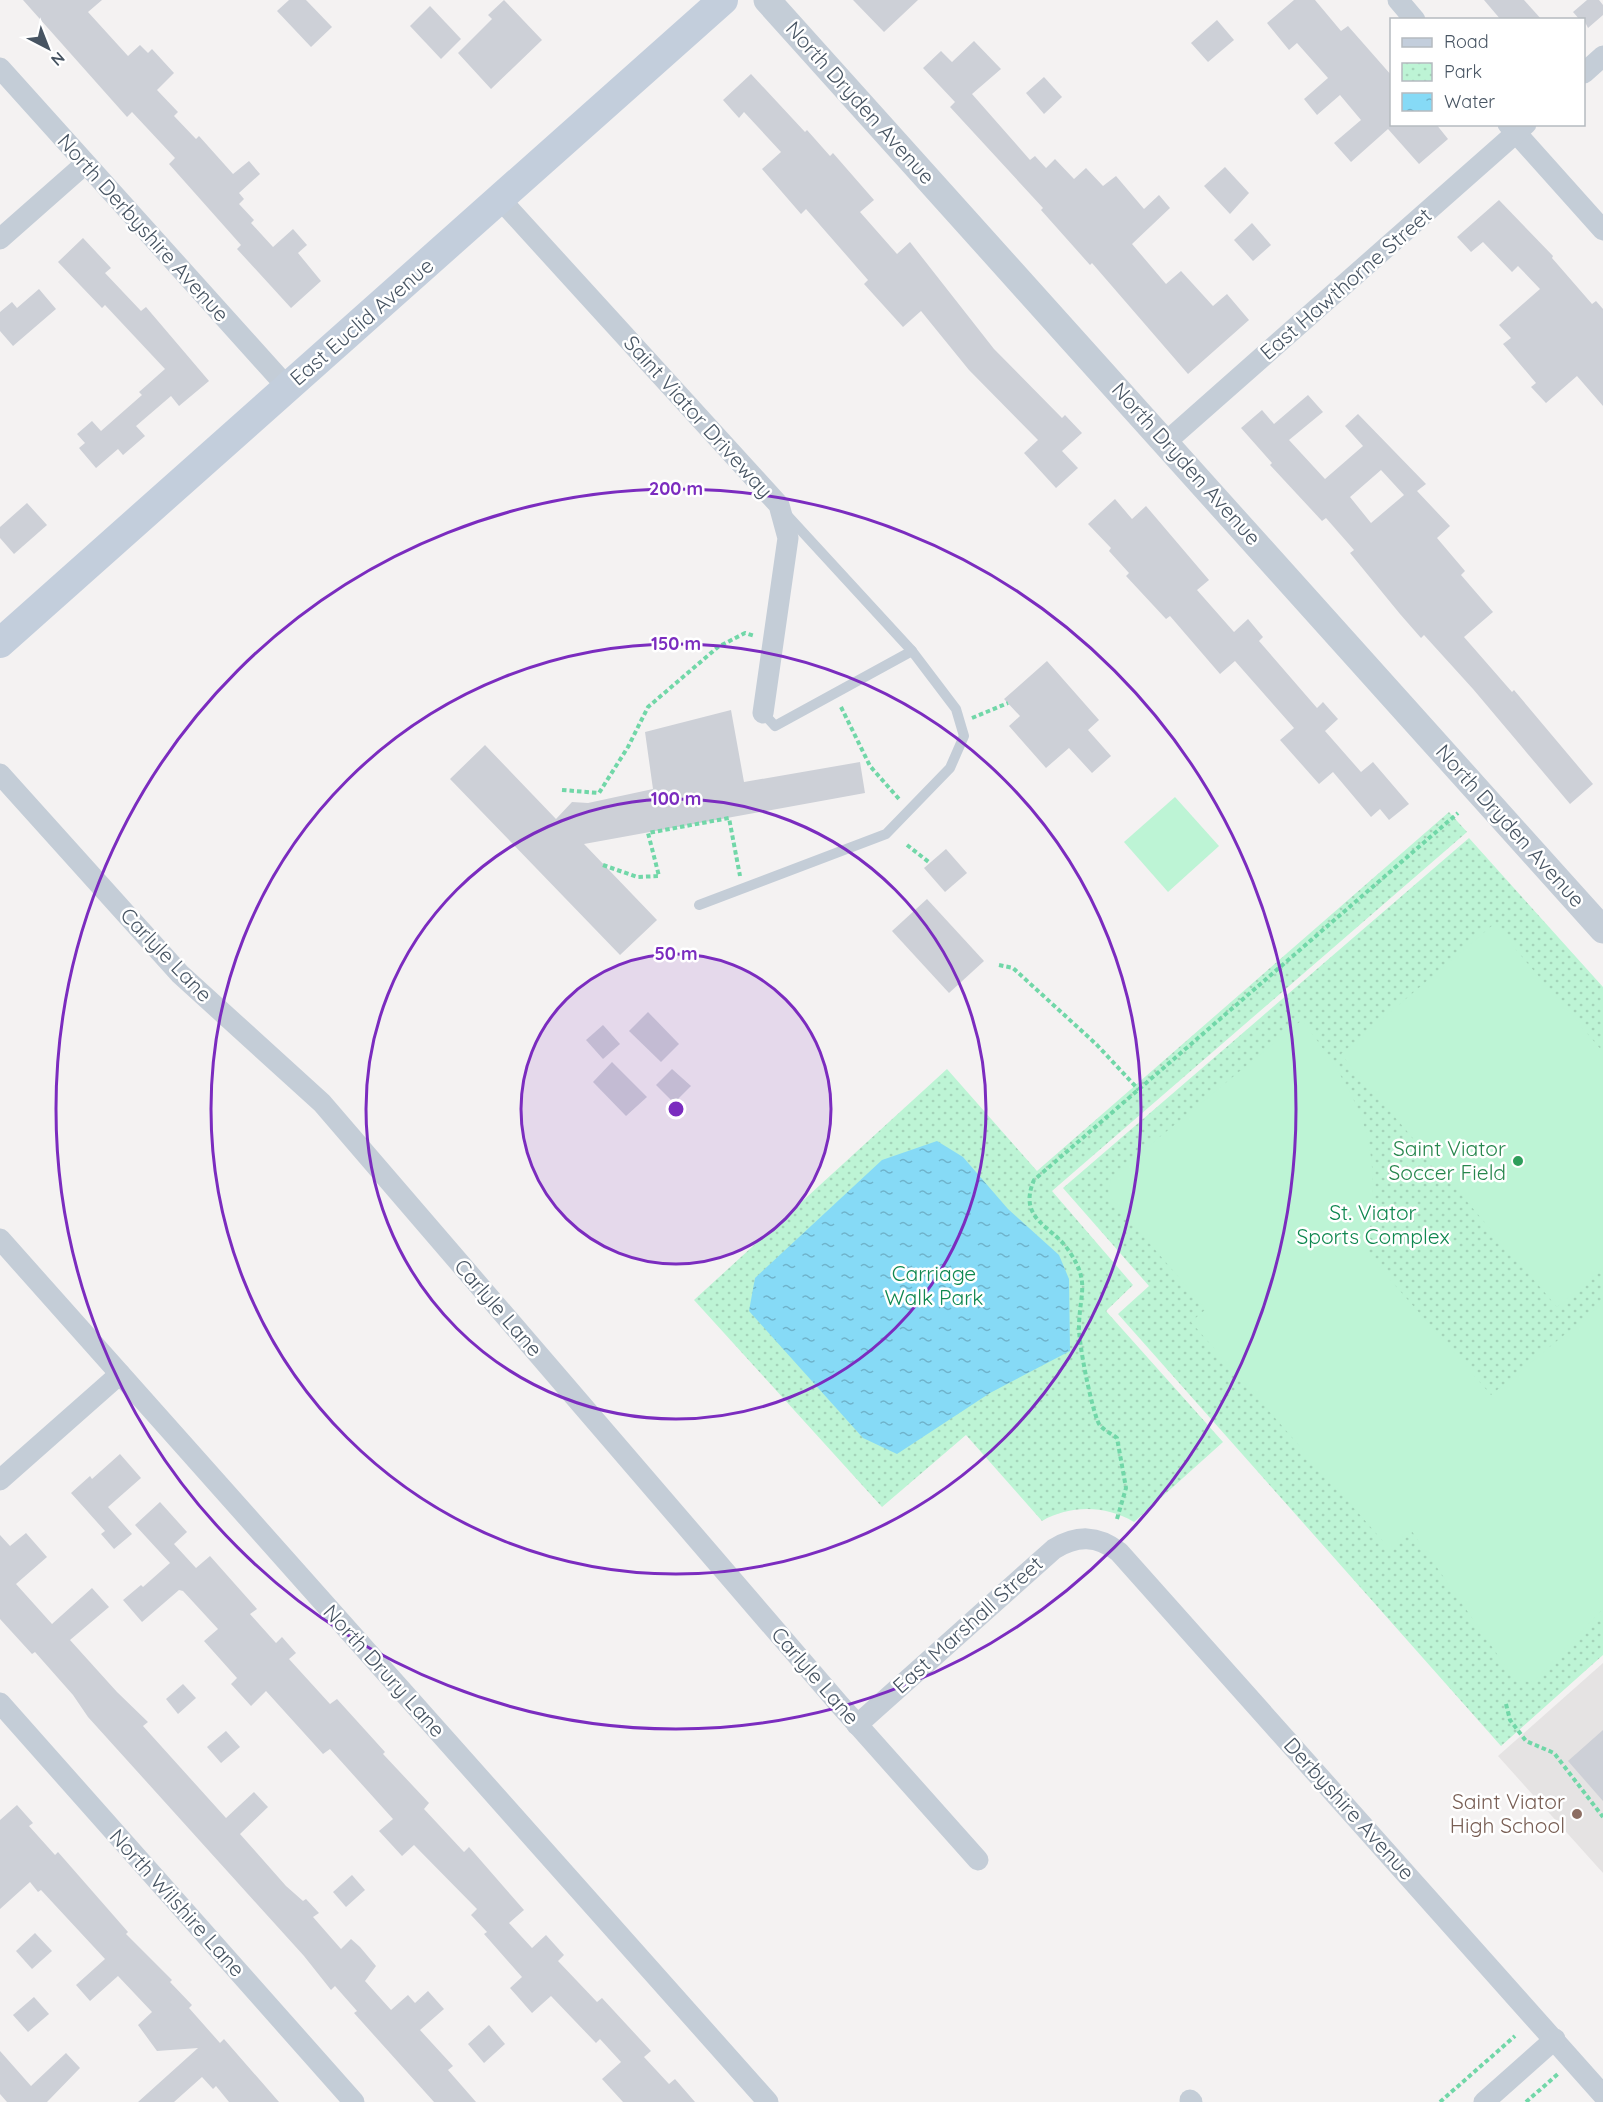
<svg xmlns="http://www.w3.org/2000/svg" width="1603" height="2102" font-family="Quicksand,sans-serif">
<defs>
<pattern id="park-dots" width="8" height="8" patternUnits="userSpaceOnUse" patternTransform="scale(1.5)"><rect width="8" height="8" fill="#bdf4d5"/><path d="M2 2h.1M6 6h.1" fill="none" stroke="#a4d3b9" stroke-width="1.8" stroke-linecap="round"/></pattern>
<pattern id="water-ripples" width="26" height="14" patternUnits="userSpaceOnUse" patternTransform="scale(1.5)"><rect width="26" height="14" fill="#86daf6"/><path d="M2 4q2-2 4 0t4 0M15 11q2-2 4 0t4 0" fill="none" stroke="#6fb3cb"/></pattern>
</defs>
<rect width="100%" height="100%" fill="#f4f2f2"/>
<path fill="#e5e3e3" d="M1603 1663V1873L1498 1756Z"/>
<g fill="url(#park-dots)">
<path d="M1449 812 1467 832 1052 1191 1133 1285 1106 1311 1223 1442 1134 1522C1105 1505 1070 1505 1042 1521L966 1435 882 1507 694 1300 947 1069 1037 1171Z"/>
<path d="M1469 838 1603 987V1655L1501 1746 1118 1314 1149 1286 1063 1188Z"/>
</g>
<g fill="#bdf4d5">
<path d="M1175 797 1219 846 1168 892 1124 842Z"/>
<path d="M1494 924 1603 1052V1268L1557 1307 1341 1054Z"/>
<path d="M1302 1020C1365 1104 1385 1146 1366 1252L1491 1395 1603 1303V1609L1533 1682 1515 1680 1411 1530 1389 1548 1191 1322 1206 1309 1108 1195 1111 1177Z"/>
</g>
<path fill="url(#water-ripples)" d="M937 1141 963 1157 1008 1209 1059 1255 1069 1279 1070 1351 990 1393 897 1454 863 1438 749 1311 755 1278 882 1160Z"/>
<g fill="#cdd0d7" fill-rule="evenodd">
<path d="M23 0H102L88 12 128 56 140 45 148 53 152 49 174 73 157 90 178 112 174 116 196 139 199 136 233 174 249 161 260 174 239 193 244 199 239 204 254 220 251 223 273 247 293 229 307 245 298 253 321 281 291 308 237 249 241 245 169 164 175 158 132 112 127 117Z"/>
<path d="M289 0H306L332 27 311 47 277 11Z"/>
<path d="M504 0 542 40 491 89 458 53 492 19 488 15Z"/>
<path d="M853 0H918L884 32Z"/>
<path d="M1294 0H1315L1341 31 1348 26 1392 76V124H1436L1448 139 1419 164 1388 129 1351 162 1334 143 1361 120 1340 95 1317 115 1304 99 1328 78 1297 43 1289 50 1267 23Z"/>
<path d="M1484 0H1524L1542 20H1501Z"/>
<path d="M1587 0H1599L1603 5V15L1588 28 1584 20H1580L1573 12Z"/>
<path d="M430 6 461 39 441 59 410 26Z"/>
<path d="M1217 20 1234 40 1208 62 1191 43Z"/>
<path d="M974 41 1001 69 972 94 1030 160 1035 156 1046 168 1055 159 1074 179 1086 168 1103 186 1116 176 1144 209 1159 195 1170 208 1132 244 1166 284 1181 271 1213 306 1227 294 1249 320 1188 374 1092 263 1090 265 1041 210 1043 208 950 107 955 102 923 68 941 51 952 62Z"/>
<path d="M751 74 805 132 807 130 830 156 833 153 874 200 860 212 897 254 910 242 994 349 1062 418 1065 415 1082 433 1062 451 1078 468 1056 488 1024 453 1038 440 969 370 921 311 903 327 864 284 868 280 806 209 801 214 762 169 781 152 744 112 739 118 723 100Z"/>
<path d="M1044 77 1062 97 1044 114 1026 93Z"/>
<path d="M1225 167 1249 193 1230 214 1204 186Z"/>
<path d="M1499 200 1553 256 1552 258 1592 304 1596 301 1603 309V406L1577 376 1546 403 1531 387 1536 383 1503 344 1511 338 1499 325 1540 289 1518 266 1512 272 1483 242 1471 252 1457 237Z"/>
<path d="M1252 223 1271 245 1253 261 1234 240Z"/>
<path d="M83 238 111 268 105 273 141 311 146 307 209 381 179 406 171 396 136 426 145 436 123 455 118 449 96 468 79 448 85 443 77 434 92 421 101 431 142 395 139 392 165 369 105 305 102 308 58 262Z"/>
<path d="M39 289 56 309 13 346 0 331V312L12 302 17 308Z"/>
<path d="M1308 395 1323 412 1289 440 1325 479 1363 446 1345 426 1358 414 1426 484 1417 491 1450 526 1437 538 1465 571 1461 575 1493 612 1464 637 1512 692 1514 690 1593 784 1570 804 1473 689 1424 635 1421 638 1400 614 1350 553 1354 550 1326 518 1322 521 1270 465 1272 463 1241 428 1262 410 1274 424ZM1381 470 1404 495 1371 523 1350 497Z"/>
<path d="M1115 499 1132 519 1146 506 1209 580 1197 590 1234 632 1248 619 1263 637 1259 641 1317 708 1323 702 1338 719 1325 731 1361 772 1373 762 1409 804 1389 820 1380 809 1371 817 1333 772 1319 784 1280 740 1294 728 1235 661 1220 674 1170 616 1166 619 1126 576 1129 573 1109 551 1111 548 1088 524Z"/>
<path d="M27 503 47 525 14 554 0 538V527Z"/>
<path d="M1047 661 1099 720 1088 730 1111 756 1092 773 1069 748 1046 768 1009 726 1020 716 1004 699Z"/>
<path d="M731 710 744 782 860 762 865 793 584 844 657 920 620 955 450 779 485 745 556 819 572 802 588 803 653 789 645 732Z"/>
<path d="M946 849 967 873 945 892 924 868Z"/>
<path d="M927 899 984 961 949 993 892 931Z"/>
<path d="M648 1012 679 1044 661 1062 629 1031Z"/>
<path d="M603 1025 620 1044 603 1059 586 1040Z"/>
<path d="M612 1062 647 1097 626 1116 593 1082Z"/>
<path d="M672 1069 691 1086 674 1103 656 1085Z"/>
<path d="M120 1454 141 1478 108 1507 132 1534 114 1549 101 1534 105 1531 71 1493 90 1476 92 1479Z"/>
<path d="M160 1502 187 1532 174 1544 196 1568 210 1556 257 1609 250 1614 276 1643 282 1637 296 1653 289 1659 330 1704 337 1699 385 1752 383 1754 429 1803 424 1809 464 1852 469 1847 524 1910 509 1923 532 1948 546 1935 564 1955 558 1961 597 2002 602 1998 651 2051 644 2057 669 2084 675 2079 695 2102H623L602 2079 621 2062 600 2039 596 2043 551 1996 532 2013 510 1988 522 1977 484 1934 487 1932 471 1915 477 1909 414 1845 402 1856 379 1831 393 1819 330 1749 323 1754 266 1691 251 1706 231 1684 237 1678 204 1641 218 1629 183 1591 179 1590 142 1622 123 1600 141 1585 143 1587 170 1563 135 1525Z"/>
<path d="M26 1533 47 1557 16 1584 52 1624 92 1588 109 1607 70 1640 117 1692 148 1722 143 1726 226 1818 254 1792 268 1807 240 1834 286 1886 303 1901 306 1899 319 1913 313 1917 341 1949 351 1939 360 1947 376 1966 365 1981 391 2010 408 1995 415 2003 428 1991 444 2009 420 2030 453 2066 448 2070 476 2102H434L354 2013 357 2011 335 1986 331 1990 304 1956 88 1717 73 1695 35 1652 32 1654 0 1619V1535L10 1546Z"/>
<path d="M183 1684 196 1698 178 1714 166 1699Z"/>
<path d="M1603 1730V1801L1568 1761Z"/>
<path d="M226 1731 240 1747 221 1763 207 1747Z"/>
<path d="M17 1805 33 1823 29 1826 55 1855 58 1852 128 1932 126 1934 172 1980 170 1982 192 2005 189 2008 220 2043 224 2039 279 2102H229L216 2086 213 2089 202 2077 174 2102H138L198 2048 157 2051 138 2025 152 2012 118 1976 90 2001 76 1985 105 1959 41 1890 38 1892 30 1882 0 1909V1820Z"/>
<path d="M352 1875 365 1890 346 1907 333 1892Z"/>
<path d="M35 1933 52 1951 32 1969 16 1951Z"/>
<path d="M34 1997 49 2014 28 2032 13 2015Z"/>
<path d="M489 2025 505 2044 484 2063 468 2044Z"/>
<path d="M0 2051 31 2086 66 2053 80 2068 47 2102H7L0 2094Z"/>
</g>
<g fill="none" stroke-linecap="round" stroke-linejoin="round">
<g stroke="#71d7a8" stroke-width="4" stroke-dasharray="4.5 3" stroke-linecap="butt">
<path d="M841 707 870 766 899 799"/>
<path d="M972 718 1008 703"/>
<path d="M562 790 599 793 628 747 648 707 718 647 745 633 755 636"/>
<path d="M907 845 930 863"/>
<path d="M603 865 637 877 659 876 648 833 729 818 740 876"/>
<path d="M999 965 1013 968 1096 1044 1139 1090"/>
<path d="M1117 1519 1126 1488 1117 1438C1112 1434 1103 1430 1099 1424 1092 1411 1078 1342 1079 1325 1080 1292 1090 1282 1069 1251 1053 1226 1017 1220 1034 1180L1458 813"/>
<path d="M1506 1704 1510 1720 1526 1741 1554 1753 1603 1817"/>
<path d="M1440 2102 1515 2036"/>
<path d="M1526 2102 1559 2073"/>
</g>
<g stroke="#c4cdd7" stroke-width="10">
<path d="M786 514 912 651"/>
<path d="M699 905 886 834 950 768 964 736 956 709 912 651 775 726 763 713"/>
</g>
<g stroke="#c4cdd7" stroke-width="21">
<path d="M1398 0 1415 20"/>
<path d="M0 68 288 388"/>
<path d="M1584 73 1603 56"/>
<path d="M1508 124 1603 230"/>
<path d="M500 199 779 505 788 538 763 713"/>
<path d="M0 239 85 164"/>
<path d="M1166 442 1526 124"/>
<path d="M0 774 180 974 322 1103 839 1704 978 1860"/>
<path d="M0 1239 768 2102"/>
<path d="M0 1480 120 1374"/>
<path d="M0 1703 354 2102"/>
<path d="M857 1725 1054 1549C1077 1535 1097 1535 1119 1552L1603 2095"/>
<path d="M1190 2100 1192 2102"/>
<path d="M1484 2102 1555 2039"/>
</g>
<path stroke="#c4cdd7" stroke-width="27" d="M767 0 1603 930"/>
<path stroke="#c3cedc" stroke-width="30" d="M0 643 723 0"/>
</g>
<circle cx="676" cy="1109" r="155" fill="#7b2cbf" fill-opacity=".12"/>
<g fill="none" stroke="#7b2cbf" stroke-width="3">
<circle cx="676" cy="1109" r="155"/>
<circle cx="676" cy="1109" r="310"/>
<circle cx="676" cy="1109" r="465"/>
<circle cx="676" cy="1109" r="620"/>
</g>
<circle fill="#2e9e5b" stroke="#fff" stroke-width="2" cx="1518" cy="1161" r="6"/>
<circle fill="#8d6e63" stroke="#fff" stroke-width="2" cx="1577" cy="1814" r="6"/>
<g text-anchor="middle" stroke-width="5" stroke-linejoin="round" paint-order="stroke">
<g font-size="21" fill="#475462" stroke="#fff">
<text transform="translate(860 103) rotate(48)" y="7">North Dryden Avenue</text>
<text transform="translate(143 228) rotate(48)" y="7">North Derbyshire Avenue</text>
<text transform="translate(1346 284) rotate(-41)" y="7">East Hawthorne Street</text>
<text transform="translate(362 322) rotate(-41)" y="7">East Euclid Avenue</text>
<text transform="translate(698 417) rotate(48)" y="7">Saint Viator Driveway</text>
<text transform="translate(1186 464) rotate(48)" y="7">North Dryden Avenue</text>
<text transform="translate(1510 826) rotate(48)" y="7">North Dryden Avenue</text>
<text transform="translate(166 955) rotate(46)" y="7">Carlyle Lane</text>
<text transform="translate(498 1308) rotate(49)" y="7">Carlyle Lane</text>
<text transform="translate(968 1625) rotate(-42)" y="7">East Marshall Street</text>
<text transform="translate(384 1671) rotate(48)" y="7">North Drury Lane</text>
<text transform="translate(815 1676) rotate(49)" y="7">Carlyle Lane</text>
<text transform="translate(1349 1809) rotate(48)" y="7">Derbyshire Avenue</text>
<text transform="translate(177 1903) rotate(48)" y="7">North Wilshire Lane</text>
</g>
<g font-size="21" fill="#27864d" stroke="#fff" text-anchor="end">
<text x="1506" y="1156">Saint Viator<tspan x="1506" dy="24">Soccer Field</tspan></text>
</g>
<g font-size="21" fill="#0e874f" stroke="#fff">
<text x="1373" y="1220">St. Viator<tspan x="1373" dy="24">Sports Complex</tspan></text>
<text x="934" y="1281">Carriage<tspan x="934" dy="24">Walk Park</tspan></text>
</g>
<g font-size="21" fill="#785e54" stroke="#fff" text-anchor="end">
<text x="1565" y="1809">Saint Viator<tspan x="1565" dy="24">High School</tspan></text>
</g>
</g>
<circle cx="676" cy="1109" r="9" fill="#7b2cbf" stroke="#fff" stroke-width="3"/>
<g font-size="18" text-anchor="middle" font-weight="bold" fill="#7b2cbf" stroke="#fff" stroke-width="5" stroke-linejoin="round" paint-order="stroke">
<text x="676" y="495">200 m</text>
<text x="676" y="650">150 m</text>
<text x="676" y="805">100 m</text>
<text x="676" y="960">50 m</text>
</g>
<rect x="1390" y="18" width="195" height="108" fill="#ffffff" stroke="#b5bbc0" stroke-width="1.5"/>
<rect x="1402" y="38" width="30" height="9" fill="#c3cedc" stroke="#b5bbc0" stroke-width="1.5"/>
<text x="1444" y="48" font-size="18" fill="#475462">Road</text>
<rect x="1402" y="63" width="30" height="18" fill="url(#park-dots)" stroke="#b5bbc0" stroke-width="1.5"/>
<text x="1444" y="78" font-size="18" fill="#475462">Park</text>
<rect x="1402" y="93" width="30" height="18" fill="url(#water-ripples)" stroke="#b5bbc0" stroke-width="1.5"/>
<text x="1444" y="108" font-size="18" fill="#475462">Water</text>
<g transform="translate(48 48) rotate(138)" stroke="#ffffff" stroke-width="4.5" paint-order="stroke">
<path d="M0-4.5L10 22L0 15L-10 22Z" fill="#475462"/>
<text y="-9" font-size="16" font-weight="bold" text-anchor="middle" fill="#475462">N</text>
</g>
</svg>
